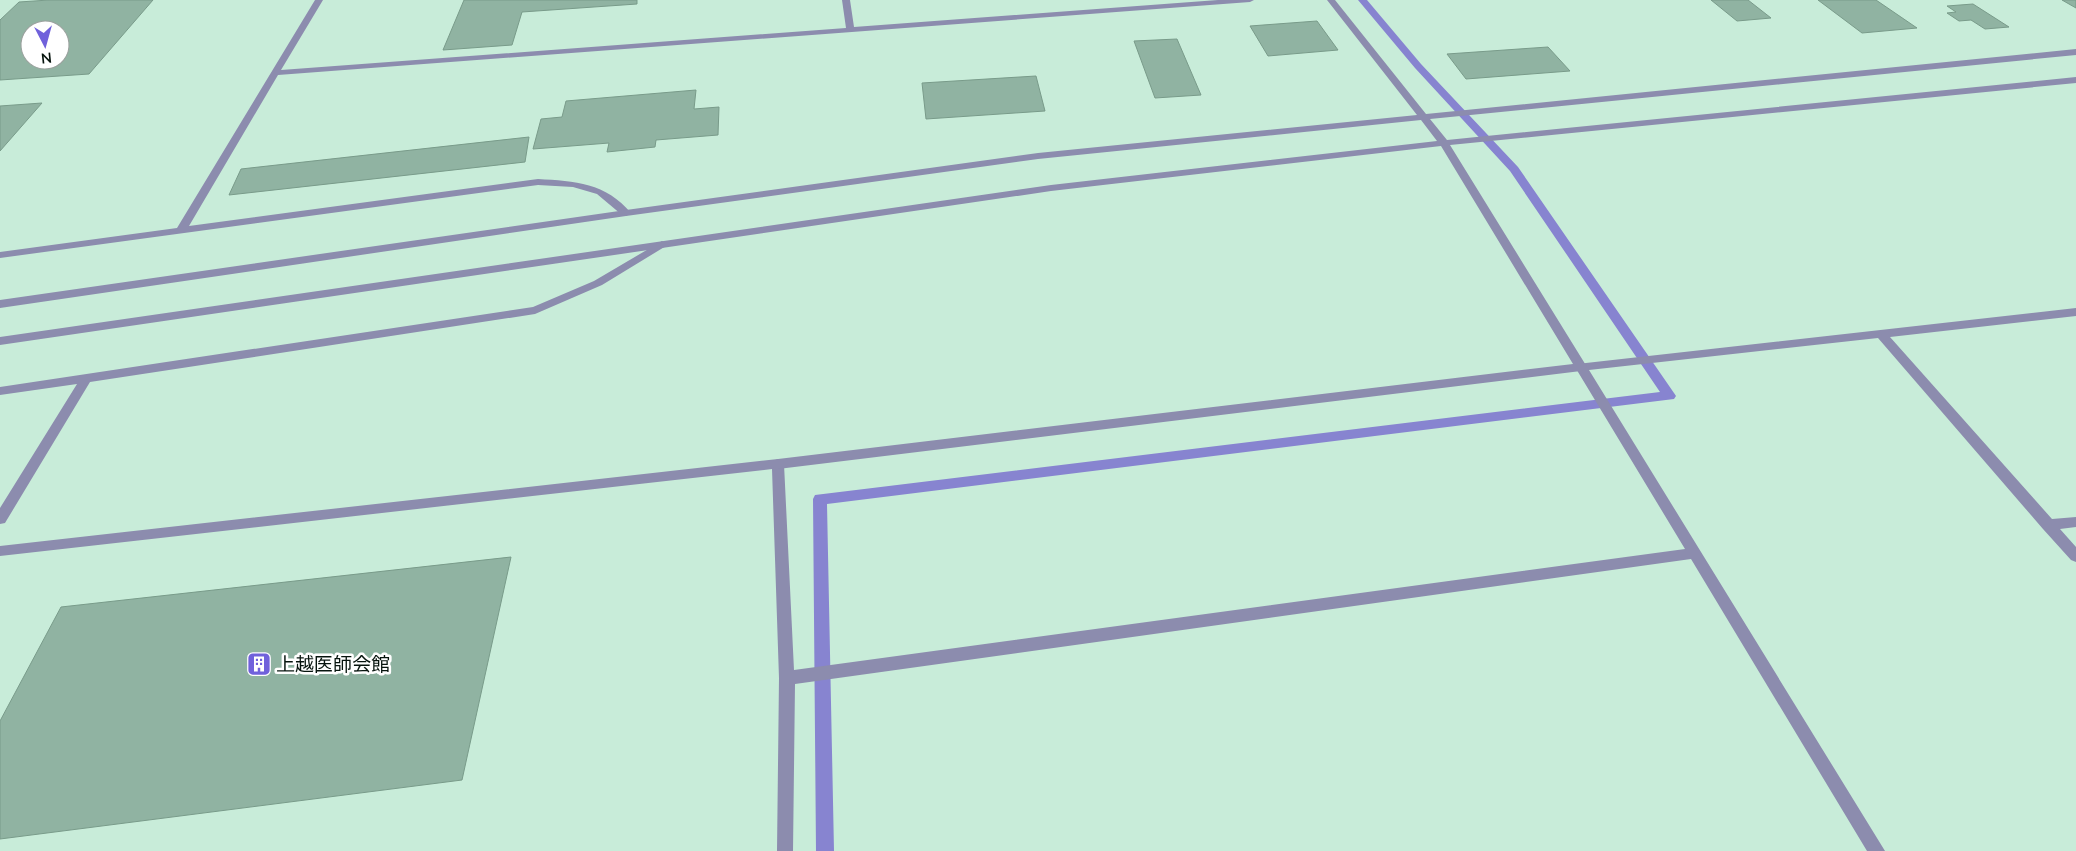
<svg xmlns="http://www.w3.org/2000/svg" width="2076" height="851" font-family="Lato,'Noto Sans JP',sans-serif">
<rect width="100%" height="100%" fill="#c8ecd9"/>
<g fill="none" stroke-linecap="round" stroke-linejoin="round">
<path fill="#8784d0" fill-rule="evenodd" d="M1358 0H1367L1421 64 1518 167 1674 393 1676 396 1674 399 827 504 834 851H816L813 499 815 495 1660 392 1510 171 1415 68Z"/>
</g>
<g fill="#90b3a2" stroke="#799b8a" fill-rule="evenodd">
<path d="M49 0H153L89 74 0 80V20L19 2ZM30 30H60V60H30Z"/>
<path d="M464 0H637V4L522 12 512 45 443 50Z"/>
<path d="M1711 0H1748L1771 18 1737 21Z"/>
<path d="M1818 0H1876L1917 28 1862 33Z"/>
<path d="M2062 0H2076V8Z"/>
<path d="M1973 4 2009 27 1985 29 1971 20 1959 21 1947 13 1956 12 1947 6Z"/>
<path d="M1317 21 1338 50 1268 56 1250 26Z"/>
<path d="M1177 39 1201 95 1155 98 1134 41Z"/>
<path d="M1548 47 1570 71 1466 79 1447 54Z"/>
<path d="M1036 76 1045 111 926 119 922 83Z"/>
<path d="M696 90 694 109 719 107 718 135 656 140 655 147 607 152 609 143 533 149 541 119 562 117 566 101Z"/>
<path d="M42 103 0 151V106Z"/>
<path d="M529 137 525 162 229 195 241 169Z"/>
<path d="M511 557 462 780 0 839V721L61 607Z"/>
</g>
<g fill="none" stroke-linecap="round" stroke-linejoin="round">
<g fill="#8c8cae" fill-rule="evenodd">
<path d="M315 0H323L281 70 846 28 842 0H850L854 27 1218 0H1254L1250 2 278 75 189 226 538 179C575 181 606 183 631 213L626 216 622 215 597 194 573 187 538 185 0 258V252L177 228Z"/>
<path d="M662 241 667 244 666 246 602 285 535 314 90 382 5 523 0 524V508L77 384 0 395V387L533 307 594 281Z"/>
<path d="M2076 308V316L1890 337 2052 519 2076 517V527L2060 529 2076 547V562L2071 560 2043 529 1878 338 1589 370 1885 851H1867L1691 559 795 684 793 851H777L779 678 772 469 0 556V546L778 459 783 461 784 464 794 670 1685 549 1575 367 1577 364Z"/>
</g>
<path fill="#8c8cae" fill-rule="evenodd" d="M1327 0H1335L1426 114 2076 49V55L1430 119 1447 140 2076 77V83L1450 145 1587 367 1581 371 778 469 773 467 772 464 773 461 778 459 1573 364 1441 146 1051 191 0 345V337L1051 185 1437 141 1421 120 1038 159 626 216 0 308V300L626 210 1038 153 1417 115Z"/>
</g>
<defs>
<g id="building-square" transform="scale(1.25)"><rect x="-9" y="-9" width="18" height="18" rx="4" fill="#7061db" stroke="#fff"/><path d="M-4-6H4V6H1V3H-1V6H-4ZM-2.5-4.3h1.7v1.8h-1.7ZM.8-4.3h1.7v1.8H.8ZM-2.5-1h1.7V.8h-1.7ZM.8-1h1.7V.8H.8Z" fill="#fff"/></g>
</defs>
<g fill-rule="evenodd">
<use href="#building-square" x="259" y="664"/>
</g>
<g text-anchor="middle" stroke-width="5" stroke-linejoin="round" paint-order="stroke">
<g font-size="19" fill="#06130d" stroke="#fff" text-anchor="start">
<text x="276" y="671">上越医師会館</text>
</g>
</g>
<g transform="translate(45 45) rotate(174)"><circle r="24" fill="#ffffff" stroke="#9ba19e"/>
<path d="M0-4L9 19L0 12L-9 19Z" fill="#7061db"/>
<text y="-8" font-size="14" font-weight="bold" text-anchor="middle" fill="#06130d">N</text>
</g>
</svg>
